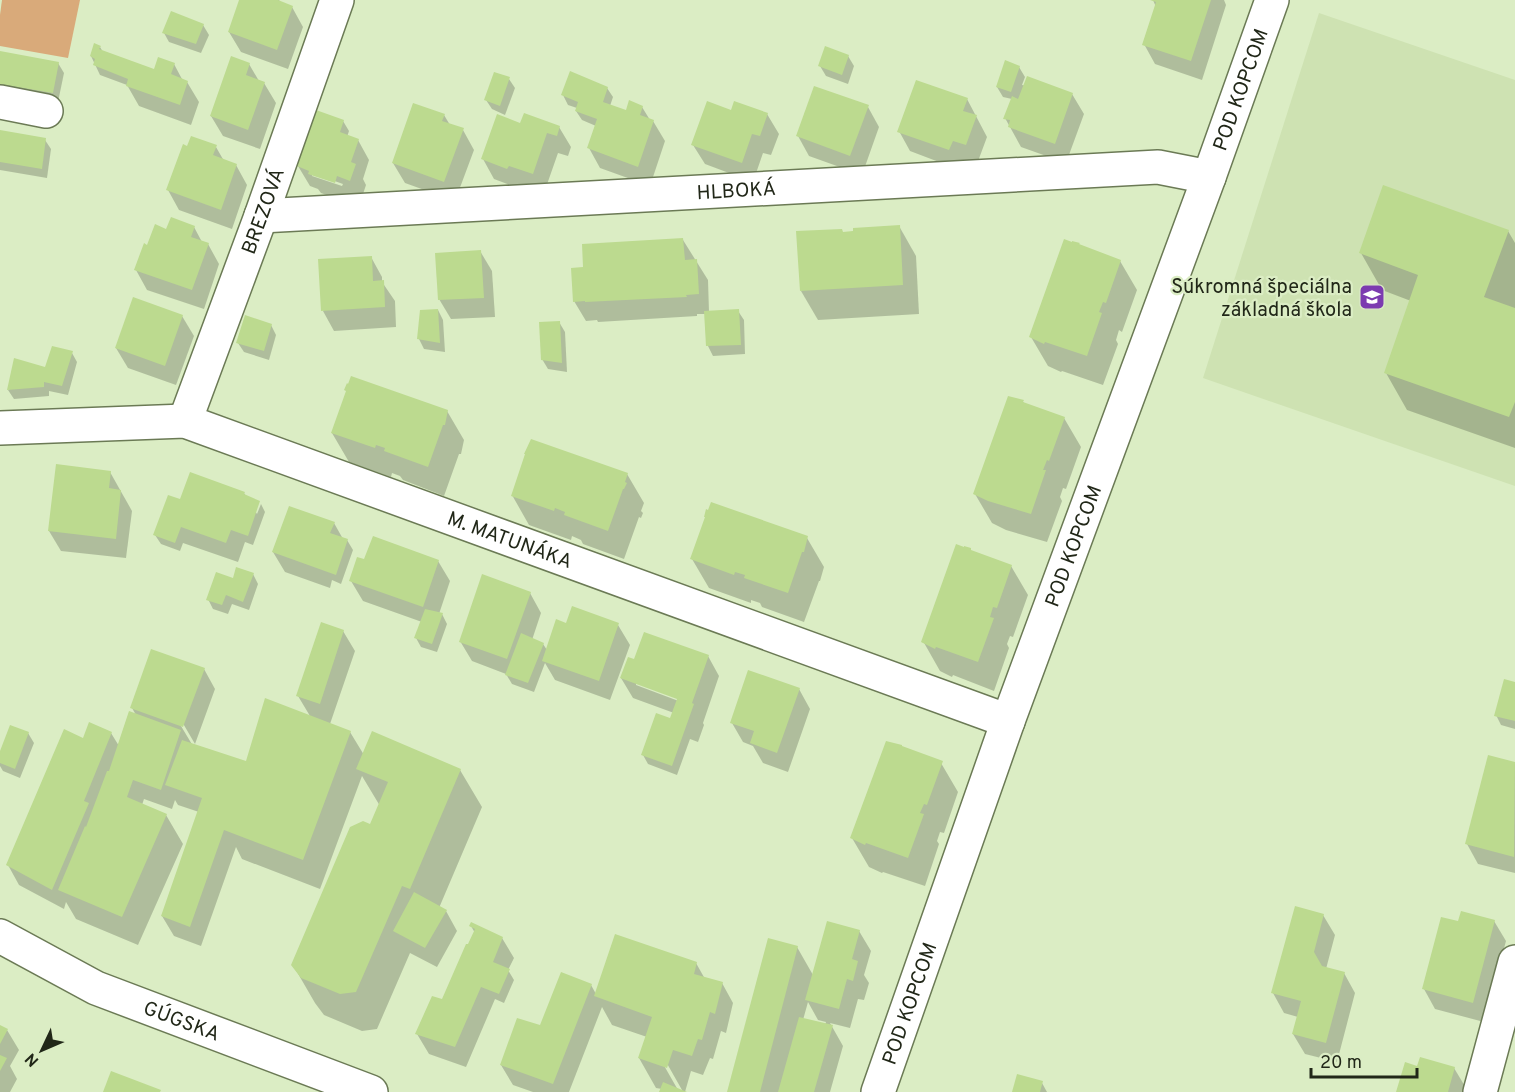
<svg xmlns="http://www.w3.org/2000/svg" width="1515" height="1092" font-family="Overpass,sans-serif">
<rect width="100%" height="100%" fill="#dbedc4"/>
<path fill="#cee2b2" d="M1319 13 1515 80V486L1203 378Z"/>
<path fill="#d9aa7a" d="M2 0H80L68 58 0 46V15Z"/>
<g fill="#0003" fill-rule="evenodd">
<path d="M241 0H279L280 2 292 7 303 27 288 69 241 52 229 32Z"/>
<path d="M1153 0H1224L1226 5 1202 80 1155 64 1144 44 1156 7Z"/>
<path d="M203 25 209 35 201 53 169 42 164 33Z"/>
<path d="M100 47 103 52 155 71 174 64 183 81 187 82 199 102 191 125 139 106 127 85 100 75 91 56Z"/>
<path d="M0 53 58 63 64 73 58 102 0 92Z"/>
<path d="M848 56 854 66 848 84 826 76 820 66Z"/>
<path d="M249 64 259 81 264 83 276 103 260 149 223 136 211 116Z"/>
<path d="M1019 67 1025 77 1022 85 1072 94 1084 114 1066 163 1021 147 1005 118 1012 99 1003 97 997 87Z"/>
<path d="M509 79 515 88 505 115 492 109 486 100Z"/>
<path d="M607 88 613 97 610 106 627 112 642 107 650 120 653 121 665 141 650 186 600 168 589 148 596 126 582 120 576 111 577 108 568 105 563 95Z"/>
<path d="M967 99 987 137 977 164 964 160 960 170 910 151 899 131Z"/>
<path d="M868 107 879 127 862 175 809 156 798 136Z"/>
<path d="M732 112 767 114 779 134 771 155 763 153 753 182 705 164 693 145Z"/>
<path d="M444 115 450 125 463 130 474 150 455 201 405 183 393 163Z"/>
<path d="M343 121 349 131 347 137 358 140 369 160 363 179 366 185 361 200 346 202 321 193 318 189 310 186 298 166ZM312 173 343 184 342 186 312 176Z"/>
<path d="M521 124 559 127 571 147 568 156 558 153 544 193 520 185 518 188 494 179 483 159Z"/>
<path d="M0 131 45 140 51 149 47 178 0 170Z"/>
<path d="M216 147 224 161 236 165 247 185 232 229 179 210 168 190Z"/>
<path d="M899 226 916 256 919 314 818 320 801 291 843 233Z"/>
<path d="M194 227 202 242 208 244 219 264 204 309 147 290 136 270 167 231Z"/>
<path d="M1508 231 1515 243V448L1407 410 1386 373 1411 301 1382 290 1361 253Z"/>
<path d="M683 240 708 280 709 312 738 311 744 320 745 354 713 356 708 346 705 314H697V316L598 322 597 320 586 321 574 301 585 268Z"/>
<path d="M480 251 492 271 495 317 451 319 439 299Z"/>
<path d="M371 257 382 277V282L395 301 396 327 334 331 323 311Z"/>
<path d="M1120 261 1137 290 1122 332 1119 330 1116 340 1118 344 1103 385 1062 371 1061 372 1048 366 1031 337Z"/>
<path d="M438 310 443 320 445 352 424 349 419 339Z"/>
<path d="M182 316 194 336 176 385 128 368 116 348Z"/>
<path d="M559 322 565 332 567 372 548 369 542 359Z"/>
<path d="M271 325 276 335 269 360 244 352 238 343Z"/>
<path d="M72 353 77 362 68 395 49 391V396L14 399 8 390Z"/>
<path d="M347 392 447 411 464 440 461 454H459L444 496 403 480 400 476 392 473 391 477 349 462 332 433Z"/>
<path d="M1023 402 1025 404 1064 418 1081 447 1066 489 1063 488 1060 497 1062 501 1047 542 1006 530 992 523 975 494Z"/>
<path d="M110 472 132 511 126 558 61 551 49 531Z"/>
<path d="M627 474 644 503 641 511 643 513 641 518 639 517 624 559 583 544 581 540 572 536 571 540 529 525 512 495Z"/>
<path d="M244 493 257 514 261 504 265 512 253 545 245 542 238 562 183 543 180 551 161 544 155 535 181 500Z"/>
<path d="M334 523 343 539 347 540 353 550 341 584 332 580 330 588 285 572 273 552Z"/>
<path d="M807 538 824 567 820 581H819L804 622 762 607 760 603 751 600V603L709 588 692 559Z"/>
<path d="M365 561H438L450 581 439 614H442L447 624 437 652 421 647 416 638 422 622 363 601 351 581Z"/>
<path d="M1011 566 1028 595 1013 637 1010 636 1007 644 1009 648 994 691 953 675 952 677 940 671 923 641Z"/>
<path d="M253 574 258 584 249 610 232 604 228 614 213 609 208 599 234 580Z"/>
<path d="M530 593 541 613 532 640 543 644 547 650 567 625 573 608 618 625 630 645 610 700 555 680 545 663 534 692 512 684 506 674 472 661 460 641Z"/>
<path d="M343 631 355 651 330 724 350 732 364 755 460 770 482 807 439 908 446 911 457 931 437 967 410 953 377 1029 362 1031 324 1015 315 1003 293 965 371 826 380 806 362 776 320 889 242 859 236 847 201 946 174 936 162 916 199 812 178 805 175 800 172 809 144 799 142 805 166 815 183 844 138 945 76 919 66 902 64 909 19 885 8 865 83 740 111 733 119 746 136 715 132 708 204 669 215 689 195 744 181 720 178 721 193 746 246 763 310 716 298 696Z"/>
<path d="M708 656 719 676 703 723 704 725 698 742 690 739 677 775 648 764 643 755 671 719 674 713 633 698 621 678 635 661ZM636 682 685 700 684 703 636 685Z"/>
<path d="M1515 683V729L1501 725 1496 715Z"/>
<path d="M799 689 810 709 788 772 763 763 753 746 743 742 732 723Z"/>
<path d="M28 733 34 743 20 778 3 771 0 766V755Z"/>
<path d="M1489 757 1515 763V873L1478 864 1467 844Z"/>
<path d="M941 763 958 792 944 833 940 832 937 841 939 844 925 886 883 872 882 873 869 867 852 838Z"/>
<path d="M1323 915 1335 935 1326 969 1344 973 1355 993 1337 1062 1305 1054 1293 1034 1298 1017 1284 1013 1273 993Z"/>
<path d="M1494 921 1506 941 1484 1022 1435 1009 1424 989 1459 923Z"/>
<path d="M471 926 502 938 514 958 508 970 514 980 504 1003 495 999 466 1067 429 1054 417 1034 443 1001 475 933Z"/>
<path d="M859 931 871 951 864 975 869 983 864 1000 858 999 850 1028 830 1023 843 1046 830 1092H729L797 947 813 975ZM808 1002 818 1020 826 1022 825 1025 803 1020Z"/>
<path d="M696 963 705 979 722 983 733 1003 726 1033 721 1031 713 1059 710 1058 703 1075 691 1071 685 1092H661L662 1089 656 1088 639 1058 647 1037 612 1025 602 1007 569 1092H533L513 1085 501 1065 541 1027 591 985 596 994ZM665 1060 682 1090H678L662 1062Z"/>
<path d="M0 1026 7 1030 19 1050 10 1066 17 1079 10 1092H0Z"/>
<path d="M1418 1067 1454 1068 1466 1088 1464 1092H1398Z"/>
<path d="M1042 1083 1047 1092H1014Z"/>
</g>
<g fill="#bcda8f">
<path d="M239 0H278L293 6 277 50 228 32Z"/>
<path d="M1150 0H1211L1191 61 1142 45 1156 2Z"/>
<path d="M171 11 204 24 196 44 162 33Z"/>
<path d="M94 43 101 46 99 49 154 69 158 57 175 63 171 74 188 81 180 105 126 86 128 79 93 65 95 59 90 56Z"/>
<path d="M825 46 849 55 842 75 818 66Z"/>
<path d="M0 51 59 62 53 93 0 84Z"/>
<path d="M231 56 250 63 246 75 265 82 248 130 210 116Z"/>
<path d="M1005 60 1020 66 1011 92 996 87Z"/>
<path d="M570 71 608 87 603 102 626 110 629 100 643 106 640 115 654 120 638 167 587 148 597 119 575 111 578 102 561 95Z"/>
<path d="M494 72 510 77 500 106 484 100Z"/>
<path d="M1027 76 1073 93 1055 144 1008 127 1010 120 1003 119 1012 96 1018 99Z"/>
<path d="M916 80 968 98 963 111 977 115 966 145 953 141 949 150 897 132Z"/>
<path d="M814 86 869 105 850 156 796 136Z"/>
<path d="M707 101 731 110 734 101 768 113 760 136 752 134 742 163 691 145Z"/>
<path d="M413 103 445 114 442 121 464 128 444 182 392 163Z"/>
<path d="M316 110 344 120 340 132 359 139 351 162 356 164 350 181 337 176 335 183 308 174 309 171 297 166Z"/>
<path d="M524 113 560 126 557 136 547 133 533 174 509 166 507 169 481 159 497 114 520 123Z"/>
<path d="M0 130 46 138 42 169 0 162Z"/>
<path d="M191 136 217 145 213 155 237 164 221 210 166 190 183 144 187 146Z"/>
<path d="M1383 185 1509 230 1484 297 1515 308V402L1509 417 1384 373 1418 275 1359 253Z"/>
<path d="M171 217 195 226 191 237 209 243 192 290 134 270 144 243 147 245 155 224 166 229Z"/>
<path d="M900 225 903 285 800 291 796 231 842 229 843 232 853 231V228Z"/>
<path d="M683 238 685 260 697 259 699 294 686 295 687 297 585 302V301L573 302 571 268 583 267 582 244Z"/>
<path d="M1064 239 1072 242V241L1080 243 1079 244 1121 260 1106 303 1103 302 1099 312 1102 313 1087 356 1045 342 1044 344 1029 337Z"/>
<path d="M481 250 484 298 438 300 435 253Z"/>
<path d="M372 256 373 281 384 280 385 307 321 311 318 259Z"/>
<path d="M133 297 183 315 165 366 115 348Z"/>
<path d="M438 309 440 343 417 339 420 310Z"/>
<path d="M739 309 741 345 706 346 704 311Z"/>
<path d="M245 315 272 324 264 351 236 343Z"/>
<path d="M560 321 562 363 541 360 539 322Z"/>
<path d="M52 346 73 351 62 386 44 382V387L7 390 14 358 45 367Z"/>
<path d="M351 376 448 410 445 425H443L428 467 384 451 385 448 376 445 375 448 331 433 346 391 344 390 347 383 348 384Z"/>
<path d="M1008 396 1024 400 1023 402 1065 417 1049 461 1047 460 1043 470H1046L1031 514 988 501 973 494Z"/>
<path d="M531 439 628 473 625 482 627 483 624 489H623L608 531 564 515 565 512 555 508 554 511 511 496 525 454H524Z"/>
<path d="M56 464 111 471 109 488 121 490 116 539 48 531Z"/>
<path d="M190 472 245 492 244 494 260 501 248 536 231 530 226 543 181 527 175 543 153 535 168 495 180 499Z"/>
<path d="M711 502 808 536 804 552H802L788 593 744 578 745 575 735 572 734 575 690 559 705 517H704L706 509 708 510Z"/>
<path d="M289 506 335 522 330 533 348 539 336 575 272 552Z"/>
<path d="M373 536 439 560 423 607 349 581 357 557 364 559Z"/>
<path d="M956 544 964 547V546L971 548V550L1012 565 997 608 993 607 990 617 994 618 978 662 936 647 935 649 921 642Z"/>
<path d="M236 567 254 573 243 602 226 595 222 605 206 600 216 572 233 578Z"/>
<path d="M482 574 531 592 507 659 459 642Z"/>
<path d="M572 606 619 623 599 681 542 661 556 619 566 623Z"/>
<path d="M425 609 443 613 432 644 414 638Z"/>
<path d="M321 622 344 630 320 704 296 696Z"/>
<path d="M644 632 709 655 692 703 694 704 672 766 641 755 656 713 670 718 677 699 620 678 628 657 634 659Z"/>
<path d="M521 633 544 643 528 683 505 675Z"/>
<path d="M151 649 205 668 183 727 130 708Z"/>
<path d="M748 670 800 688 777 753 750 743 754 731 730 723Z"/>
<path d="M1504 679 1515 682V721L1494 716Z"/>
<path d="M265 698 351 731 303 860 224 830 190 927 161 916 202 798 165 785 182 740 246 761Z"/>
<path d="M129 711 181 730 161 790 133 780 127 797 167 814 122 917 58 890 85 826 86 827 107 771H109Z"/>
<path d="M89 722 112 732 84 801 89 803 52 890 6 865 64 729 83 738Z"/>
<path d="M10 725 29 732 15 769 0 763V751Z"/>
<path d="M372 731 461 769 410 889 402 886 356 992 340 994 301 978 291 965 350 827 363 821 370 824 388 782 356 769Z"/>
<path d="M886 741 902 745V746L943 761 927 805 924 804 920 813 924 814 908 858 866 843 865 845 850 838Z"/>
<path d="M1488 755 1515 762 1514 857 1465 844Z"/>
<path d="M414 892 447 910 425 948 393 931Z"/>
<path d="M1295 906 1324 914 1314 952 1322 966 1345 972 1326 1043 1292 1034 1301 1001 1271 993Z"/>
<path d="M1461 911 1495 920 1473 1003 1422 989 1441 917 1458 921Z"/>
<path d="M827 921 860 930 852 959 858 961 853 981 847 979 839 1009 805 1000Z"/>
<path d="M471 922 503 937 493 962 510 969 499 994 481 987 455 1047 415 1034 432 996 442 999 466 944H468L475 929 469 926Z"/>
<path d="M615 934 697 962 694 974 723 982 715 1014 710 1012 702 1040 698 1039 692 1056 673 1050 667 1068 638 1058 652 1017 594 996Z"/>
<path d="M768 938 798 946 760 1092H727Z"/>
<path d="M561 972 592 984 553 1084 500 1065 517 1018 540 1025Z"/>
<path d="M799 1017 833 1025 814 1092H778Z"/>
<path d="M0 1025 8 1029 0 1044Z"/>
<path d="M0 1055 7 1058 0 1071Z"/>
<path d="M1420 1057 1455 1067 1448 1092H1396L1405 1062 1417 1066Z"/>
<path d="M111 1071 161 1090 160 1092H103Z"/>
<path d="M1017 1074 1043 1081 1040 1092H1012Z"/>
<path d="M663 1082 687 1092H659Z"/>
</g>
<g fill="none" stroke-linecap="round" stroke-linejoin="round">
<g stroke="#6b7a55" stroke-width="36">
<g id="minor">
<path d="M0 102 46 111"/>
<path id="s1" d="M261 216 1158 167 1209 177"/>
<path id="s2" d="M185 421 261 216 337 0"/>
<path id="s3" d="M0 428 185 421 1008 721"/>
<path id="s4" d="M878 1092 1008 721 1209 177 1272 0"/>
<path d="M1480 1092 1515 962"/>
</g>
</g>
<g stroke="#6b7a55" stroke-width="36">
<g id="major">
<path id="s5" d="M0 936 96 988 371 1092"/>
</g>
</g>
<use href="#minor" stroke="#fff" stroke-width="33"/>
<use href="#major" stroke="#fff" stroke-width="33"/>
</g>
<defs>
<g id="school-square" transform="scale(1.35)"><rect x="-9" y="-9" width="18" height="18" rx="4" fill="#7c3bb0" stroke="#dbedc4"/><path d="M0-5L7-2L0 1L-7-2ZM-4 1L0 2.5L4 1V4Q0 6-4 4Z" fill="#fff"/></g>
</defs>
<g fill-rule="evenodd">
<use href="#school-square" x="1372" y="297"/>
</g>
<g text-anchor="middle" stroke-width="4.5" stroke-linejoin="round" paint-order="stroke">
<g font-size="20" fill="#212718" stroke="#dbedc4">
<text dy="7" stroke="none"><textPath href="#s4" startOffset="1066">POD KOPCOM</textPath></text>
<text dy="7" stroke="none"><textPath href="#s1" startOffset="476">HLBOKÁ</textPath></text>
<text dy="7" stroke="none"><textPath href="#s2" startOffset="224">BREZOVÁ</textPath></text>
<text dy="7" stroke="none"><textPath href="#s3" startOffset="531">M. MATUNÁKA</textPath></text>
<text dy="7" stroke="none"><textPath href="#s4" startOffset="580">POD KOPCOM</textPath></text>
<text dy="7" stroke="none"><textPath href="#s4" startOffset="94">POD KOPCOM</textPath></text>
<text dy="7" stroke="none"><textPath href="#s5" startOffset="201">GÚGSKA</textPath></text>
</g>
<g font-size="20" fill="#212718" stroke="#dbedc4" text-anchor="end">
<text x="1352" y="293">Súkromná špeciálna<tspan x="1352" dy="23">základná škola</tspan></text>
</g>
</g>
<g transform="translate(42 1050) rotate(226)" stroke="#dbedc4" stroke-width="4.5" paint-order="stroke">
<path d="M0-4.5L10 22L0 15L-10 22Z" fill="#212718"/>
<text y="-9" font-size="16" font-weight="bold" text-anchor="middle" fill="#212718">N</text>
</g>
<path d="M1311 1068v9h106v-9" fill="none" stroke="#212718" stroke-width="3"/>
<text x="1320" y="1068" font-size="18" fill="#212718" stroke="#dbedc4" stroke-width="4.5" paint-order="stroke">20 m</text>
</svg>
